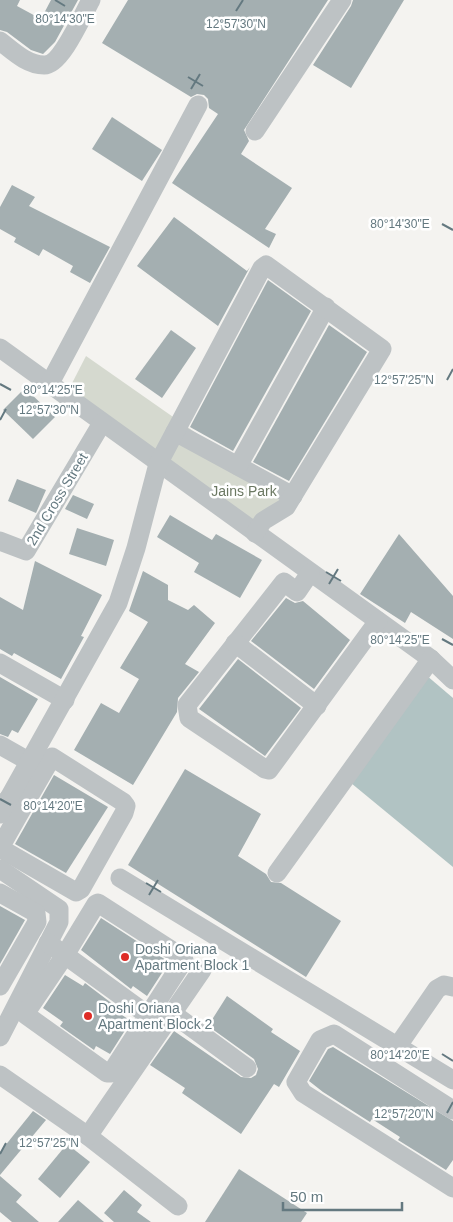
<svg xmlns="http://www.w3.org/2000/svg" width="453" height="1222" font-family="Helvetica,sans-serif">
<rect width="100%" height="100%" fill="#f4f3f0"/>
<path fill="#d5d9cf" d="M86 356 286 496 265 529 68 391Z"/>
<path fill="#b1c3c3" d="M426 675 453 698V867L351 783Z"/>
<g fill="#a4afb1">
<path d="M0 0H20L17 6 41 19 51 0H78L55 42 43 54 31 50 7 32 0 30Z"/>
<path d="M128 0H328L244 130 249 141 241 154 292 188 265 229 276 234 269 248 172 183 218 114 209 108 208 99 204 95 197 94 191 97 102 43Z"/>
<path d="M353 0H404L351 88 313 65 351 6Z"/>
<path d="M112 117 162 150 142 181 92 149Z"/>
<path d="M12 185 35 197 29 206 110 247 90 283 70 272 73 266 43 249 39 256 14 242 16 238 0 229V207Z"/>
<path d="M174 217 247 271 250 267 218 326 137 266Z"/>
<path d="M268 280 311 311 233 451 190 427Z"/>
<path d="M329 325 367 352 289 481 253 462Z"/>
<path d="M171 330 196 348 162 398 135 379Z"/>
<path d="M25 388 55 417 33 439 3 410Z"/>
<path d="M17 479 46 490 36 513 8 501Z"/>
<path d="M73 495 94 504 87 519 65 509Z"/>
<path d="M170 515 212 540 216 534 262 560 240 598 194 572 199 563 157 537Z"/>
<path d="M77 528 114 540 106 566 69 554Z"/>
<path d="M399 534 453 596V639L411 612 405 623 360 594Z"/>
<path d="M35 561 102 595 81 636 84 637 61 679 14 653 12 656 0 649V597L23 610Z"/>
<path d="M143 571 168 585V600L188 610 194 605 215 623 185 664 199 672 178 698 177 712 133 785 74 750 101 703 119 713 139 679 120 668 148 622 129 611Z"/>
<path d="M286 598 295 603 303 601 350 640 314 689 251 641Z"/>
<path d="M238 659 301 708 265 756 199 709Z"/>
<path d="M0 677 38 699 18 733 12 730 8 737 0 734Z"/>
<path d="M185 769 261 814 238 856 266 874 271 882 281 883 341 921 306 977 128 865Z"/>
<path d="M54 775 108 807 66 873 15 844Z"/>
<path d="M0 906 25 920 0 964Z"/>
<path d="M101 918 169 962 147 996 133 986 131 989 81 950Z"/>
<path d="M65 975 83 986 85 983 118 1008 116 1011 131 1021 110 1054 96 1046 94 1050 60 1026 63 1022 43 1008Z"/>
<path d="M227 996 273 1029 271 1032 300 1051 279 1087 274 1084 241 1134 182 1093 185 1088 150 1065 174 1031 241 1077 251 1078 256 1075 258 1069 254 1059 208 1026Z"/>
<path d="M333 1047 453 1121V1160L446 1170 398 1140 400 1137 372 1119 370 1122 323 1092 309 1081 328 1049Z"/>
<path d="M33 1111 46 1120 0 1175V1152Z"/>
<path d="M67 1144 90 1162 60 1198 38 1179Z"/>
<path d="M239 1169 307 1213 301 1222H205Z"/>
<path d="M0 1176 22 1195 16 1202 39 1222H12L0 1212Z"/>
<path d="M124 1190 142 1205 137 1212 151 1222H114L104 1213Z"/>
<path d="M78 1200 104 1222H58Z"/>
</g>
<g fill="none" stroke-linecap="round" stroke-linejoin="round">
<g stroke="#bdc2c4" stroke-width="19">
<path d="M0 41C13 51 27 65 44 65 61 66 83 14 91 0"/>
<path d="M255 131 342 0"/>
<path d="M0 348 431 659 453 680"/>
<path d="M50 383 198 105"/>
<path d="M175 432 293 496"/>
<path d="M238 466 326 307"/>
<path d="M0 541 26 551 102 423"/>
<path d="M310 573 297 592 284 582 187 705 189 718 265 769 269 770 378 621"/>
<path d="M235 643 317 706"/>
<path d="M0 663 65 700"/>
<path d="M0 745 30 762"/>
<path d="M8 799 23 807 52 757 123 802 126 806 124 813 81 889 76 892 3 850 2 844 23 807"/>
<path d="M0 814 118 603 136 548 158 464 262 268 266 265 382 349 286 507 263 521 255 533"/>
<path d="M0 869 59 909V922L0 1037"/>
<path d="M277 873 431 659"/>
<path d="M120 878 453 1080"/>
<path d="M0 893 36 913 37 922 0 986"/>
<path d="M48 943 65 955 96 904 98 903 182 957 184 960 111 1073H107L26 1015 27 1011 65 955 149 1016"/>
<path d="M172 1013 247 1068"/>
<path d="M397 1047 437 989 444 985 453 987"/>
<path d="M0 1075 88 1136 178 1206"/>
<path d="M453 1110 334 1034 320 1040 296 1082 303 1093 453 1188"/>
<path d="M88 1136 202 970"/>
</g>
</g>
<path fill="none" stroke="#647980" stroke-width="2" d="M55 0 65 6M236 11 243 0M188 77 203 86M191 89 200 74M442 224 453 230M447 380 453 369M0 384 11 390M0 420 6 409M326 572 341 581M329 584 338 569M442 639 453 645M0 799 11 805M146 883 161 892M149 895 158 880M442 1054 453 1061M447 1113 453 1102M0 1154 6 1143"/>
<g fill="#de2c26" stroke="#fff" stroke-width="2">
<circle cx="125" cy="957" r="5"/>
<circle cx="88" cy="1016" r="5"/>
</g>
<g text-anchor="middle" stroke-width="5" stroke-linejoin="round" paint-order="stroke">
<g font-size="14" fill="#6b7862" stroke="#fff">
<text x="244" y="496">Jains Park</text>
</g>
<g font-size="14" fill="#647980" stroke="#fff">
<text transform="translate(57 499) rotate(-59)" y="5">2nd Cross Street</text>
</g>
<g font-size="14" fill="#647980" stroke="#fff" text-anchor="start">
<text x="135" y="954">Doshi Oriana<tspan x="135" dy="16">Apartment Block 1</tspan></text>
<text x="98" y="1013">Doshi Oriana<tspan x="98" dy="16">Apartment Block 2</tspan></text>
</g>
</g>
<g font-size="12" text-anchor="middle" fill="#647980" stroke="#fff" stroke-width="5" stroke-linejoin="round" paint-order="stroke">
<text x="65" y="23">80°14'30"E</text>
<text x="236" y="28">12°57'30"N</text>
<text x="400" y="228">80°14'30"E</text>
<text x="404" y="384">12°57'25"N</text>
<text x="53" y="394">80°14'25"E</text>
<text x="49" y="414">12°57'30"N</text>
<text x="400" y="644">80°14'25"E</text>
<text x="53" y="810">80°14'20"E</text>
<text x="400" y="1059">80°14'20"E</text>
<text x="404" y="1118">12°57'20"N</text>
<text x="49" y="1147">12°57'25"N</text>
</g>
<path d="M283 1202v8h119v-8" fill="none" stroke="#647980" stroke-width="2.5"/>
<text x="290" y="1202" font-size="15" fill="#647980" stroke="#ffffff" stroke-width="4" paint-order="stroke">50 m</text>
</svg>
